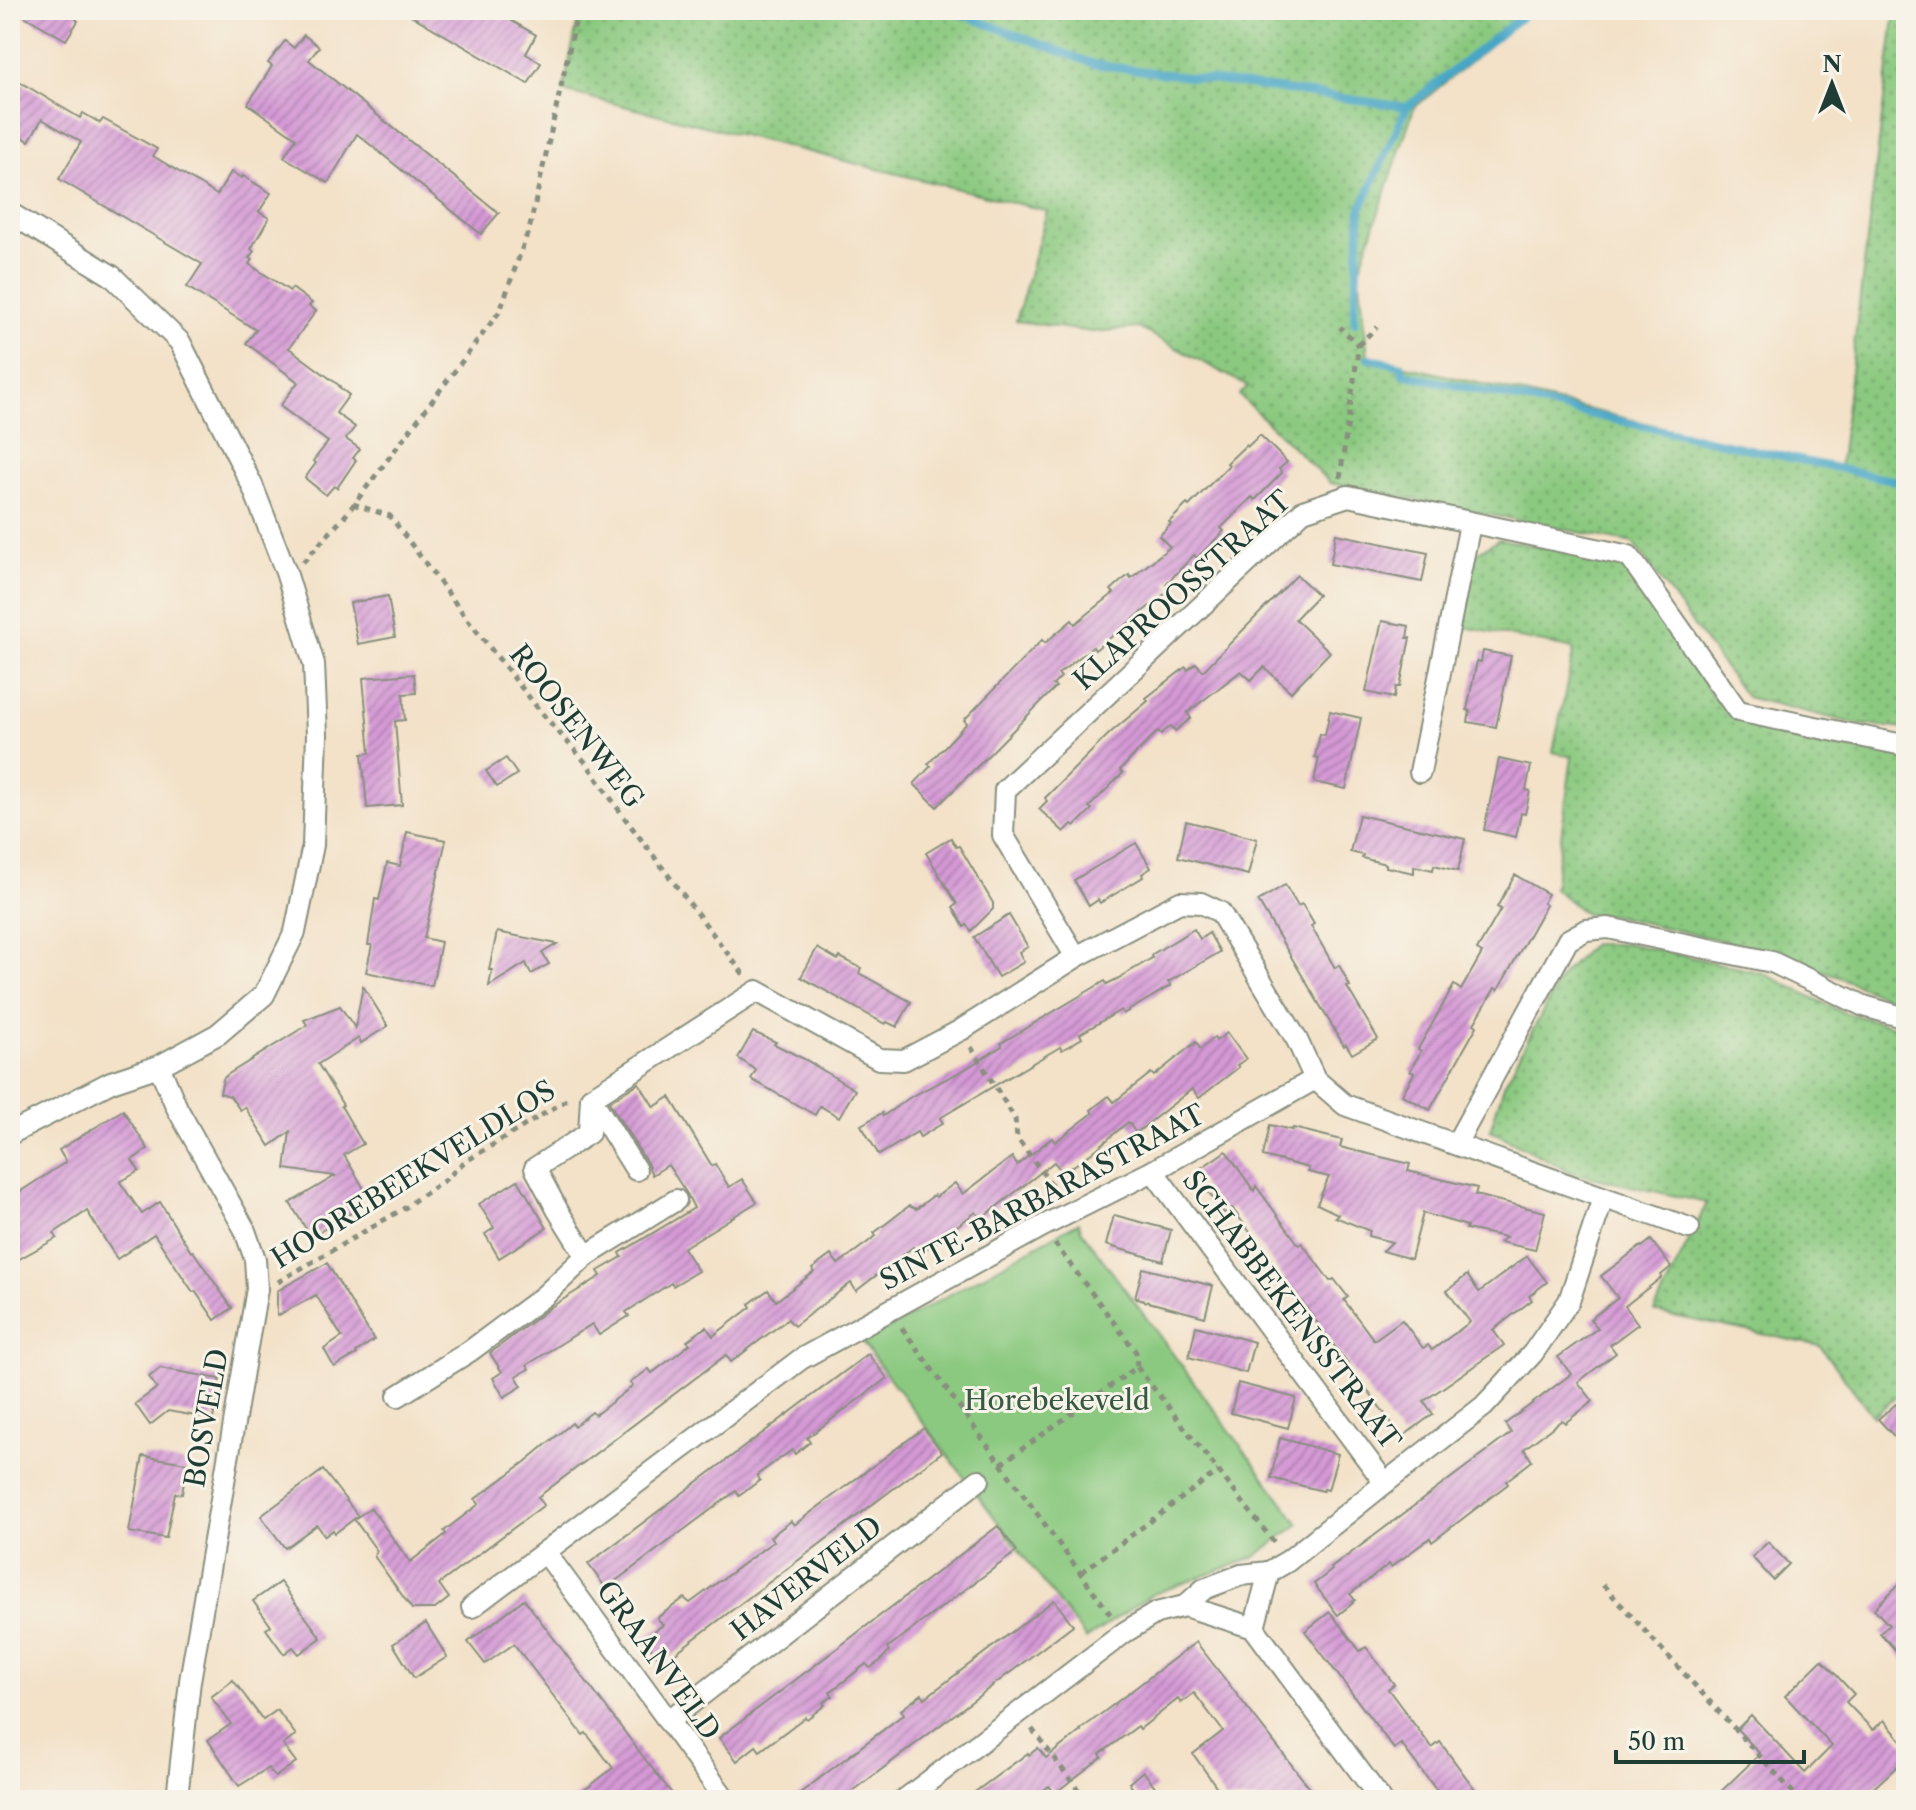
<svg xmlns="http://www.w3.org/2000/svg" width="1916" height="1810" font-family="'Libre Caslon Text',serif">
<defs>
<pattern id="grass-dots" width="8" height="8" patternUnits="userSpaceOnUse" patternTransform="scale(2)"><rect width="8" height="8" fill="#8bc980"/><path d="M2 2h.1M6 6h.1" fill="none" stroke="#71a46a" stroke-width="1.8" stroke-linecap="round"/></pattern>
<pattern id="building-hatch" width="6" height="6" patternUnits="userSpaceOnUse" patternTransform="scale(2)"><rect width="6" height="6" fill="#d599d6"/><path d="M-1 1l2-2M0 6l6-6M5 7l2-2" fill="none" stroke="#ac7eae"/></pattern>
</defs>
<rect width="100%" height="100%" fill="#f7f3e8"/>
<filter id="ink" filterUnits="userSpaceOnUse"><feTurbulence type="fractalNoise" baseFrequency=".0125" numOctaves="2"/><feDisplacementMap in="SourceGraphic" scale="16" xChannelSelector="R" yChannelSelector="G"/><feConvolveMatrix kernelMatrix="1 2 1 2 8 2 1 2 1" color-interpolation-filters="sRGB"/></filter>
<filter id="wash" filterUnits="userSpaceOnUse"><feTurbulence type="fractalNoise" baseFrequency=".006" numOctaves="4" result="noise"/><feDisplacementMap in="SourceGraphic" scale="32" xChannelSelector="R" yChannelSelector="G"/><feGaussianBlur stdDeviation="1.8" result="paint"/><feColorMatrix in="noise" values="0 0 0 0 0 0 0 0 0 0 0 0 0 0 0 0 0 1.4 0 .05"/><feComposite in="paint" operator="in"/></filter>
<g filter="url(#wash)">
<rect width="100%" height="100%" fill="#f3e1c8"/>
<g fill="url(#grass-dots)" stroke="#55835a" stroke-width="2">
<path d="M580 10H1533L1414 108 1359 271 1368 357 1839 469 1895 10H1906V729L1856 724 1746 697 1633 543 1330 483 1239 395 1248 386 1139 328 1091 332 1016 321 1047 211 563 91Z"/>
<path d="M1499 539 1617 561 1646 591 1711 694 1735 718 1906 749V1006L1830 973 1767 951 1611 915 1585 914 1554 888 1572 757 1553 752 1574 649 1464 627 1475 554Z"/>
<path d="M1592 944H1630L1763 973 1842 1012 1906 1029V1389L1873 1416 1820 1346 1654 1312 1707 1203 1573 1173 1490 1130 1504 1085 1562 975Z"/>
</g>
<path fill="#8bc980" stroke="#55835a" stroke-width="2" d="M1079 1222 1081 1230 1299 1524 1253 1558 1151 1595 1086 1639 863 1343Z"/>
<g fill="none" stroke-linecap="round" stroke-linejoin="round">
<g stroke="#47a6c6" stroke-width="8">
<path d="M955 10V12L1094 64 1407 107 1361 208 1354 318 1355 322"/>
<path d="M1407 107 1530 10"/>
<path d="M1368 358 1402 366 1403 374 1906 483"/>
</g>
</g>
<g id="blocks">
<g fill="url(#building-hatch)">
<path d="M14 10H81L76 19 78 21 66 40Z"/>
<path d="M402 10H493L536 35 526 54 541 63 528 84Z"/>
<path d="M304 35 319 47 309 60 499 213 481 234 357 134 328 183 284 157 296 138 248 104 272 66 268 63 285 41 294 48Z"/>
<path d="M10 76 80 118 83 113 100 123 103 119 157 149 153 156 217 195 231 172 242 178 243 176 271 193 259 212 269 218 251 249 254 251 249 258 252 259 249 264 290 291 292 288 312 303 309 306 316 311 289 348 340 386 339 387 349 395 336 413 355 427 346 439 360 449 353 458 356 460 337 488 334 486 326 495 305 478 316 463 313 461 328 442 280 406 298 382 246 343 256 330 187 287 202 264 59 179 81 142 42 119 29 141 10 129Z"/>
<path d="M1260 435 1287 462 1279 469 1282 473 1255 500 1252 497 1221 528 1224 531 1197 558 1194 555 1166 584 1171 589 1095 650 1093 647 1058 674 1061 677 1053 685 1056 687 937 807 914 784 931 766 928 764 967 723 964 720 1042 640 1045 643 1072 620 1075 624 1114 593 1111 590 1120 582 1129 575 1131 578 1170 547 1159 536 1171 524 1169 522 1187 504 1189 506 1229 465 1227 463 1246 445 1247 447Z"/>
<path d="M1336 534 1428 553 1422 582 1330 564Z"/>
<path d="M1297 575 1318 595 1295 619 1330 652 1291 692 1264 667 1251 680 1241 671 1187 713 1191 718 1175 731 1171 726 1161 734 1158 731 1120 770 1123 773 1089 807 1092 809 1075 826 1072 824 1064 832 1039 809 1047 801 1045 798 1110 733 1148 701 1146 698 1186 667 1188 670 1196 663 1203 671Z"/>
<path d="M388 596 395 637 358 644 350 603Z"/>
<path d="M1382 621 1409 626 1407 638H1410L1405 662 1400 687H1396L1394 698 1366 692Z"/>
<path d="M1483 651 1511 656 1496 727 1468 722 1470 711 1467 710 1472 685 1477 661 1481 662Z"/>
<path d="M414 674 416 693 403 694 405 720 395 721 402 805 367 808 362 754 370 753 363 678Z"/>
<path d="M1330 711 1361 718 1346 789 1314 782 1319 758 1315 757 1320 734 1325 735Z"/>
<path d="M506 758 517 774 497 787 486 771Z"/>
<path d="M1499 759 1531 766 1526 790 1530 791 1525 814 1521 813 1516 837 1484 830Z"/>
<path d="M1359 815 1465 839 1458 871 1434 865 1433 870 1414 866V873L1386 867V864L1362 858 1363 855 1350 852Z"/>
<path d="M1186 821 1257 839 1248 875 1178 857Z"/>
<path d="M407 832 446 840 424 938 441 942 432 986 366 972 372 945H368L375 899 379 900 387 863 400 866Z"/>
<path d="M951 838 956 847 959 846 993 903V909L971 931 967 925 964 927 953 907 957 904 926 853Z"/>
<path d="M1136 843 1151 868 1142 874 1143 877 1100 903 1098 900 1089 906 1074 880Z"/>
<path d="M1515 875 1548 894 1543 903 1546 905 1498 990 1495 988 1474 1024 1477 1026 1430 1110 1402 1095 1414 1073 1410 1071 1421 1051 1418 1049 1454 985 1461 990 1482 953 1477 950 1501 909 1497 907Z"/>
<path d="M1285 885 1298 906 1302 904 1314 924 1311 926 1335 968 1339 965 1350 986 1347 987 1378 1039 1352 1054 1346 1044 1344 1046 1258 901Z"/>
<path d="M1009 915 1028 947 1019 952 1024 962 998 977 974 937Z"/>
<path d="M1194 929 1200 939 1209 933 1220 952 1168 982 1171 986 1165 989 1123 1014 1121 1010 1080 1034 1082 1038 1062 1050 1060 1047 940 1118 943 1123 920 1137 917 1132 879 1155 861 1125 882 1113 883 1116 912 1096 964 1070 1002 1046 1001 1043 1105 981 1107 984 1117 979 1152 958 1151 955Z"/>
<path d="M497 932 557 944 542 953 549 964 531 974 526 963 489 986 492 970H489Z"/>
<path d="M817 948 838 960 840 957 861 968 859 973 911 1002 897 1027 887 1022 885 1024 801 977Z"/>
<path d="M363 986 388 1026 361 1043 359 1038 318 1064 343 1105 341 1106 363 1144 344 1155 363 1187V1195L356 1210 311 1237 290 1203 335 1176 285 1169 290 1132 270 1146 245 1107 240 1110 230 1096 220 1093 223 1079 227 1075 307 1025 304 1020 340 1006 355 1028Z"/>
<path d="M753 1032 776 1042 774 1044 806 1060 855 1090 839 1117 820 1106 815 1115 751 1079 756 1070 738 1058Z"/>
<path d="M1227 1033 1246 1059 1237 1065 1239 1067 1199 1098 1192 1089 1136 1133 1128 1122 1093 1152 1072 1167 1071 1166 1062 1172 1054 1162 981 1219 976 1212 918 1255 913 1247 856 1291 851 1283 794 1326 788 1319 731 1362 726 1355 538 1497 544 1505 439 1584 449 1598 435 1609H412L374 1556 377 1551 354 1519 371 1508 410 1562 446 1534 444 1531 479 1504 475 1499 525 1462 572 1423 574 1426 592 1412 595 1415 633 1386 630 1383 649 1369 652 1373 671 1359 690 1344 687 1341 706 1327 713 1336 751 1307 749 1304 768 1290 776 1301 814 1272 812 1269 831 1255 838 1264 876 1236 874 1233 909 1206 916 1209 934 1195 936 1197 955 1183 963 1194 1012 1157 1017 1165 1052 1138 1055 1142 1093 1113 1091 1110 1109 1096 1114 1102 1151 1073 1154 1076 1196 1042 1200 1049 1214 1037 1216 1041Z"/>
<path d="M639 1083 654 1107 670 1097 712 1166 715 1164 729 1187 742 1179 757 1202 683 1248 698 1271 673 1286 671 1283 626 1312 629 1316 599 1335 592 1324 527 1365 529 1369 516 1376 522 1386 504 1397 493 1378 502 1372 490 1353 551 1307 601 1276 598 1271 622 1257 620 1253 694 1208 687 1194 668 1165 652 1175 647 1163 609 1102Z"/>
<path d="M123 1110 148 1149 132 1160 139 1171 120 1182 142 1214 160 1202 191 1252 193 1251 232 1308 215 1320 195 1291 193 1292 154 1234 117 1259 87 1211 54 1233 57 1238 10 1264V1198L66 1162 59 1150Z"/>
<path d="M1270 1125 1292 1130 1293 1128 1342 1140 1340 1147 1410 1164 1408 1171 1477 1188 1475 1195 1545 1212 1535 1250 1500 1242 1506 1237 1466 1229 1467 1226 1423 1213 1411 1259 1383 1251 1392 1242 1368 1236 1370 1231 1335 1217 1338 1214 1317 1204 1329 1177 1308 1172 1309 1168 1263 1156Z"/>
<path d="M1226 1151 1254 1191 1256 1186 1299 1245 1302 1243 1330 1281 1334 1279 1348 1297 1344 1300 1374 1340 1402 1320 1423 1348 1428 1345 1432 1350 1470 1322 1447 1291 1467 1275 1479 1292 1527 1256 1547 1282 1529 1296 1532 1300 1493 1330 1504 1345 1424 1401 1433 1414 1402 1437 1232 1208 1224 1213 1194 1173Z"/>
<path d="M518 1180 547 1228 499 1258 485 1234 494 1228 479 1204Z"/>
<path d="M1114 1215 1171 1230 1163 1261 1106 1245Z"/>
<path d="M1651 1240 1671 1267 1661 1275 1662 1277 1625 1306 1638 1324 1610 1345 1616 1353 1578 1382 1593 1401 1565 1423 1562 1420 1524 1449 1532 1461 1506 1481 1508 1484 1432 1542 1430 1538 1391 1567 1389 1564 1370 1579 1350 1594 1355 1600 1352 1602 1353 1603 1338 1615 1314 1584 1332 1570 1331 1568 1511 1433 1505 1424 1571 1374 1558 1357 1598 1328 1590 1319 1618 1298 1601 1276 1641 1246 1642 1247Z"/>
<path d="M327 1263 374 1340 356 1352 357 1354 334 1367 324 1349 342 1337 316 1295 277 1316V1291Z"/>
<path d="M1143 1268 1213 1286 1205 1317 1137 1299 1138 1297H1135Z"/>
<path d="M1196 1326 1254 1342 1246 1373 1189 1357Z"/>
<path d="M868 1354 887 1378 807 1438 810 1442 795 1454 792 1450 757 1475 760 1480 739 1496 736 1491 606 1588 588 1564Z"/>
<path d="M160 1368 220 1379 213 1419 168 1411 150 1425 135 1404 157 1388 149 1377Z"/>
<path d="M1238 1383 1296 1398 1288 1428 1231 1413Z"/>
<path d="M1896 1404 1906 1415V1449L1878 1419Z"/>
<path d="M924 1428 942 1452 662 1663 644 1638 663 1625 657 1618 684 1598 690 1603 774 1541 770 1537 791 1521 794 1525Z"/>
<path d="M1280 1438 1338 1454 1328 1490 1324 1489 1323 1491 1271 1478Z"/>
<path d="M143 1456 187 1463 182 1494 175 1493 166 1538 129 1532Z"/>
<path d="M323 1470 358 1516 335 1533 333 1530 325 1536 317 1525 285 1548 261 1516Z"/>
<path d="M998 1526 1017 1551 887 1648 889 1651 880 1661 870 1668 866 1664 830 1692 833 1696 823 1703 825 1705 807 1719 805 1717 760 1751 756 1746 737 1761 719 1738Z"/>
<path d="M1768 1542 1789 1564 1773 1580 1752 1557Z"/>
<path d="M1906 1577V1662L1880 1633 1889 1625 1874 1609Z"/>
<path d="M280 1582 321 1638 299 1654 293 1647 284 1654 266 1629 271 1626 253 1601Z"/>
<path d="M524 1599 648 1763 677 1800H572L613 1768 586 1733 583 1735 514 1644 485 1664 468 1642Z"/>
<path d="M1054 1600 1073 1625 841 1800H791L904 1714 901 1710 922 1694 925 1698Z"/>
<path d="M1330 1612 1360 1651 1366 1647 1394 1684 1388 1689 1432 1748 1440 1742 1483 1800H1444L1401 1744 1394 1749 1305 1631Z"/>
<path d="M426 1623 447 1657 414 1678 393 1644Z"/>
<path d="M1196 1642 1319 1800H1226L1193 1754 1223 1731 1194 1693 1181 1703 1178 1699 1140 1729 1138 1726 1100 1754 1102 1757 1055 1793 1049 1786 1030 1800H964L1028 1753 1029 1755 1038 1748 1046 1758 1081 1731 1080 1730Z"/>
<path d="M1822 1660 1854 1694 1846 1702 1873 1730 1884 1720 1906 1746V1758L1861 1800H1712L1760 1754 1737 1729 1751 1715 1805 1773 1832 1746 1785 1696Z"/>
<path d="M233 1680 263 1720 277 1710 296 1735 283 1745 296 1762 275 1777 268 1768 239 1786 208 1740 231 1724 211 1697Z"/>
<path d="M1143 1771 1156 1788 1140 1799 1129 1783Z"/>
</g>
</g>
</g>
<g filter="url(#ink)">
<use href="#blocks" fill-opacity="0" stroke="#898f7e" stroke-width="2"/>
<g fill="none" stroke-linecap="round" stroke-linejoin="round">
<g stroke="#898f7e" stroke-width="24">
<g id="street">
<path d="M10 213 112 276 180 342 252 485 286 572 314 664 317 735 313 845 295 932 264 995 218 1034 159 1066 111 1082 10 1134"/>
<path d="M1420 772 1470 524"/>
<path d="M1076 957 1003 835 1005 790 1303 511 1348 496 1629 556 1738 711 1903 745 1906 743"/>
<path d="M159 1066 177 1108 244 1228 255 1259 257 1289 190 1681 178 1789 179 1800"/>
<path d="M591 1098 636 1170"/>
<path d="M1456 1144 1568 940 1586 930 1608 928 1772 962 1864 1006 1906 1018"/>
<path d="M1153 1171 1385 1483"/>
<path d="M676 1200 586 1256 558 1211 535 1168 589 1133 591 1098 757 991 879 1059 904 1060 961 1030 1076 957 1180 902 1201 903 1220 912 1297 1040 1315 1079 1345 1105 1689 1228"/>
<path d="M398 1396 470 1351 544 1296 586 1256"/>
<path d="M546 1553 726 1800"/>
<path d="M1185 1606 1204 1589 1241 1575 1269 1572"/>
<path d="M472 1607 801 1359 1043 1226 1153 1171 1315 1079"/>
<path d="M1254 1628 1269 1572 1288 1561 1385 1483 1484 1406 1533 1353 1569 1301 1603 1198"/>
<path d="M1254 1628 1381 1800"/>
<path d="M668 1721 979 1480"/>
<path d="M904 1800 1125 1632 1156 1613 1185 1606 1254 1628"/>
</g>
</g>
<g stroke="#898f7e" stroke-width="5" stroke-dasharray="6 6" stroke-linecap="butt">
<path d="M1358 345 1377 327"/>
<path d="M1340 478 1357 358 1358 345 1340 327"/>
<path d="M353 504 390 516 465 616 540 711 587 764 621 813 744 975"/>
<path d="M303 562 345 516 500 311 530 226 578 10"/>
<path d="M971 1047 1015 1119 1017 1138 1059 1195"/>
<path d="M278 1282 408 1206 415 1200 445 1180 463 1163 570 1098"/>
<path d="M902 1328 1113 1618"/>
<path d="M1137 1367 1277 1546"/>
<path d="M1001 1464 1137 1367 1136 1352 1055 1244"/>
<path d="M1082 1572 1218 1471"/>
<path d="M1603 1585 1800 1800"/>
<path d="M1032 1729 1086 1800"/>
</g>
<use href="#street" stroke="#fff" stroke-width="20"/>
</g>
</g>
<g text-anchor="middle" stroke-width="6" stroke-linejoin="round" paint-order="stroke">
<g font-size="28" fill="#1f3d34" stroke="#f7f3e8">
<text transform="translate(1182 590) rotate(-42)" y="10">KLAPROOSSTRAAT</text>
<text transform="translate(577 726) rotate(52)" y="10">ROOSENWEG</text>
<text transform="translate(413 1174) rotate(-32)" y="10">HOOREBEEKVELDLOS</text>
<text transform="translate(1042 1197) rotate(-28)" y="10">SINTE-BARBARASTRAAT</text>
<text transform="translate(1292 1310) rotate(53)" y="10">SCHABBEKENSSTRAAT</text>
<text transform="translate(206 1418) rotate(-80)" y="10">BOSVELD</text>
<text transform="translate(806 1578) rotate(-38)" y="10">HAVERVELD</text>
<text transform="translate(659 1660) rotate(54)" y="10">GRAANVELD</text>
</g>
<g font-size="28" fill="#355943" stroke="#f7f3e8">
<text x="1057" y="1410">Horebekeveld</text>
</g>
</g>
<rect width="1916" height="1810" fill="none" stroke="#f7f3e8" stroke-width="40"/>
<g transform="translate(1832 84)" stroke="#f7f3e8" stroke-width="6" paint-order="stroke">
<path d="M0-6L14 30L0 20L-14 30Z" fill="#1f3d34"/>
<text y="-12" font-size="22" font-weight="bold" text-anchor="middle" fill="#1f3d34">N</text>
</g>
<path d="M1616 1750v12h188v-12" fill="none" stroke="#1f3d34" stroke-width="4"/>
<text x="1628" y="1750" font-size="24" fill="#1f3d34" stroke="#f7f3e8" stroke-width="6" paint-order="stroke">50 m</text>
</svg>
